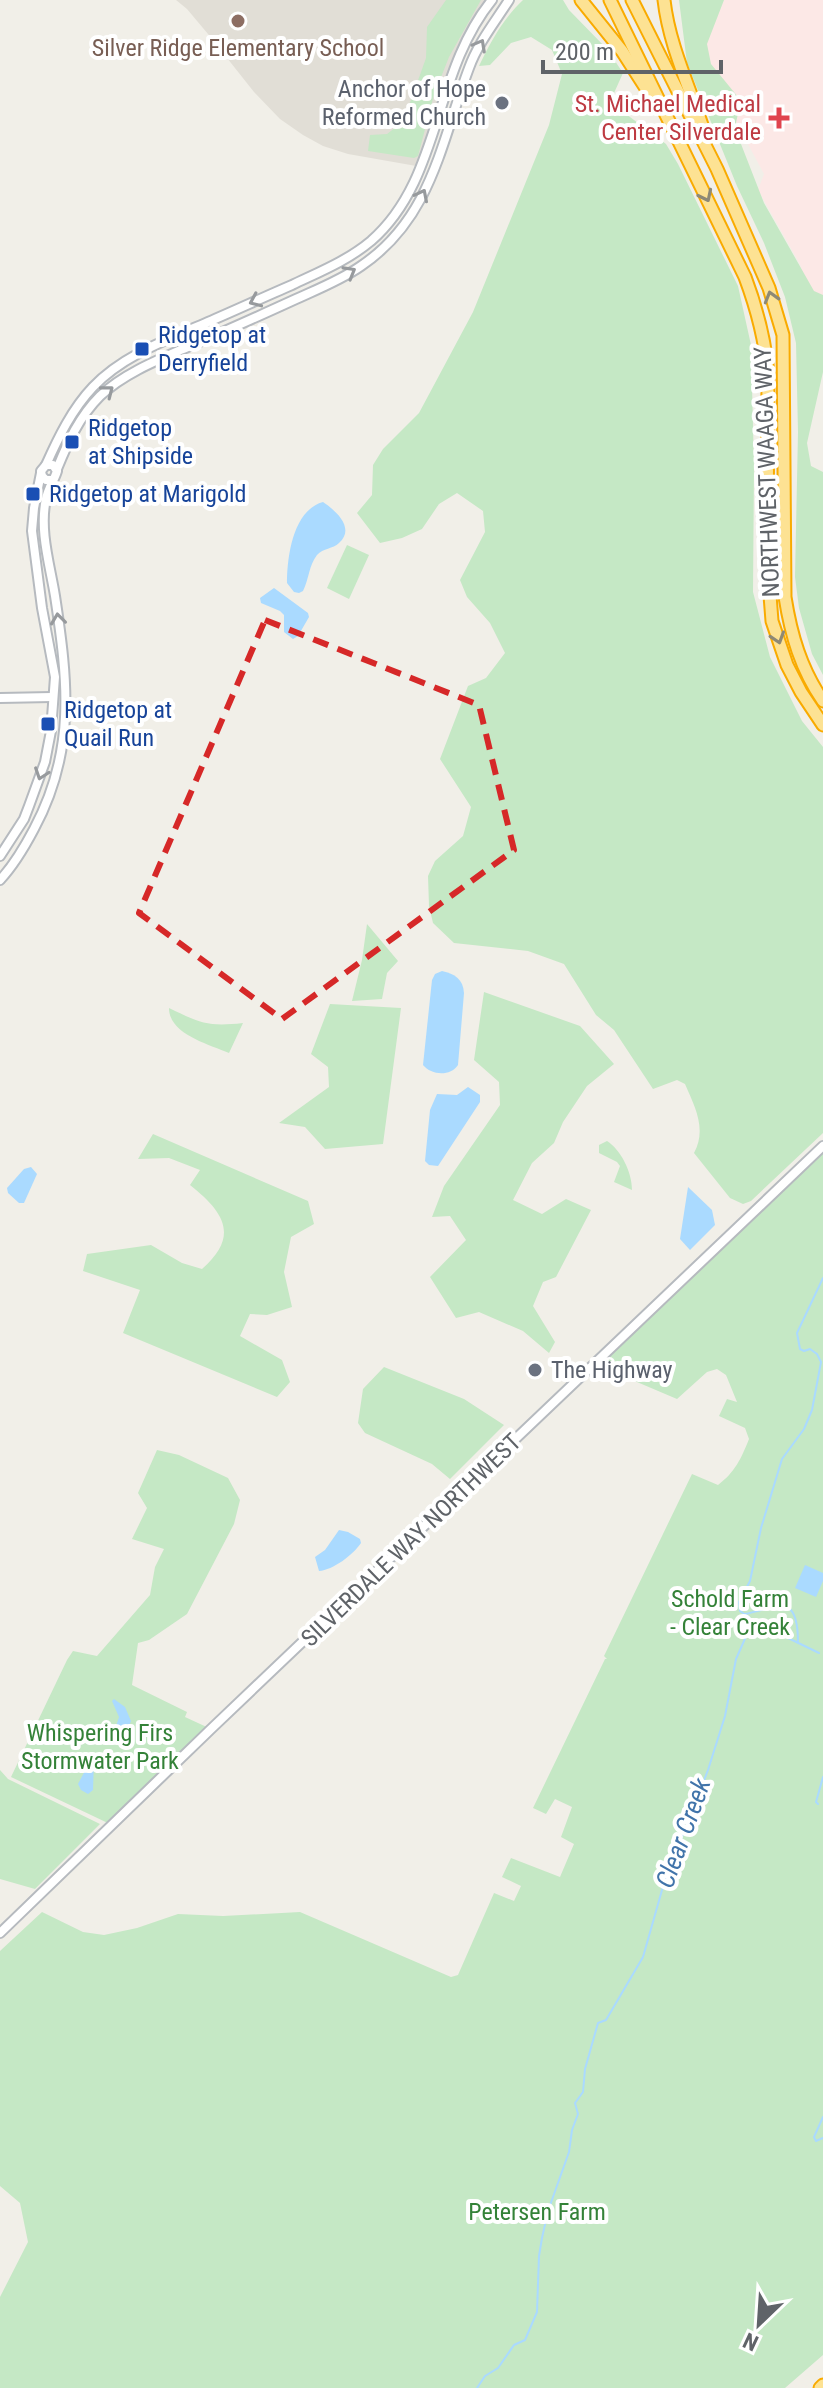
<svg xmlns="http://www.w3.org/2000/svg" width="823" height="2388" font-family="'Roboto Condensed',sans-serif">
<rect width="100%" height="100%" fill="#f1efe8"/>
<path fill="#e1ded6" d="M176 0H492L473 28 422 167 348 154 323 146 303 135 280 119 254 92 208 34 187 9Z"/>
<path fill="#fce8e6" d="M724 0H823V308L815 309 800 264 758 190 764 174 704 62V48Z"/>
<g fill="#c5e8c5">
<path d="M446 0H481L449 57 434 95 418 156 414 158 368 151 370 135 387 134 400 124 411 100 426 58 427 27Z"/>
<path d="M523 0H563L569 10 607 49 623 73 610 102 666 144 678 164 738 286 751 345 754 467 753 592 770 657 802 721 823 747V1133L751 1201 743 1204 730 1198 694 1153C707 1129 695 1107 685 1084L677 1080 653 1089 614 1030 596 1015 564 964 528 951 454 943 433 923 429 906 428 876 435 861 463 836 471 807 440 759 468 686 486 678 505 653 490 623 467 597 460 580 485 532 483 511 457 493 439 504 422 529 402 538 380 543 357 513 372 495 373 465 383 449 419 413 473 312 549 125 562 74 552 50 531 37 511 43 490 65 479 66C491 41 503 19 523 0Z"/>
<path d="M679 0H724L707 44 711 64 738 97 740 105 735 127 741 144 764 203 814 291 823 295V372L807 443 811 466 823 472V675L812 654 799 608 795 577 798 432 796 343 785 297 764 243 737 186 687 63Z"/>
<path d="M347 545 369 555 349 599 327 588Z"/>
<path d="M367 924 398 961 387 973 382 999 352 1001 362 960Z"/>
<path d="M484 992 580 1026 614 1064 587 1086 563 1122 554 1143 532 1163 513 1200 542 1214 566 1199 591 1210 556 1277 543 1282 533 1306 555 1342 549 1353 523 1331 479 1312 456 1318 430 1277 466 1240 450 1216 432 1217 444 1186 500 1105 499 1082 474 1060Z"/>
<path d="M330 1004 401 1008 383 1144 325 1149 305 1127 279 1123 329 1087 328 1067 311 1054Z"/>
<path d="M169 1008C200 1023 208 1027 243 1023L229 1053C208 1044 169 1034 169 1008Z"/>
<path d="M153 1134 308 1201 314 1224 291 1237 284 1272 292 1307 267 1315 250 1314 240 1336 282 1360 290 1382 277 1397 123 1333 140 1290 83 1271 87 1254 151 1245 182 1263 202 1269C240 1236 224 1212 190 1185L200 1170 169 1158 138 1159Z"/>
<path d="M607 1141C621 1150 632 1172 632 1190L614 1182 620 1166 617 1162 599 1153V1145Z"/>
<path d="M823 1146V2355L785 2388H0V2297L28 2242 20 2203 0 2186V1951L42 1912 83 1932 104 1935 137 1928 178 1914 223 1916 300 1912 451 1977 458 1975 494 1893 514 1901 521 1886 502 1877 511 1858 560 1877 574 1844 561 1837 572 1807 555 1799 546 1814 533 1808 605 1659H607L604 1656 692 1474 718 1485C735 1472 741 1459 749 1439L745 1428 719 1416 727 1399 737 1402 726 1375 717 1369 707 1372 677 1399 611 1371V1366L599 1360Z"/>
<path d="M384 1367 464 1399 504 1425 450 1479 432 1464 365 1433 358 1423 363 1389Z"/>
<path d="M157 1450 179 1455 228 1478 240 1500 234 1524 187 1614 149 1640 138 1643 132 1685 187 1712 185 1717 211 1729 112 1825 11 1777 67 1660 73 1651 97 1656 150 1595 155 1567 164 1549 132 1539 147 1508 138 1493Z"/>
<path d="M0 1770 8 1779 100 1824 35 1889 0 1879Z"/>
</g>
<g fill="#aadaff">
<path d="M323 502C335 510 356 528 339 543 333 549 323 548 317 555 309 565 309 579 303 591L299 593 294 592 287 583C287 557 293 510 323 502Z"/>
<path d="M274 588 308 613 309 617 298 636 293 639 284 632V615L280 611 261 603 260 598Z"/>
<path d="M442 971C455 974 463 979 464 993L458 1065C450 1077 431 1075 423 1065L432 980 435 974Z"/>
<path d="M468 1087 480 1095V1102L438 1166 429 1165 425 1161 430 1110 437 1094 457 1095Z"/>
<path d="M31 1167 37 1174 24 1203H19L8 1193 7 1188 24 1169Z"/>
<path d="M688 1187 712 1210 715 1225 690 1250 680 1239Z"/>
<path d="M339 1530 348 1532 360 1539 361 1543C353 1555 333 1570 319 1571L315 1557 325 1550Z"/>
<path d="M805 1565 823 1573V1581L816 1597 795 1588Z"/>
<path d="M114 1699 125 1707 131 1721 129 1726 106 1742 105 1739 115 1729 119 1717 112 1701Z"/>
<path d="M94 1758 93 1790 88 1794 81 1790 78 1784 88 1765Z"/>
</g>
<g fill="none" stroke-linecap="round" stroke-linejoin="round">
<g stroke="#aadaff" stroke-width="2">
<path d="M745 1614C780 1607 798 1592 798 1643"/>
<path d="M784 1636 819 1653"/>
<path d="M818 1804 816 1802 823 1777"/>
<path d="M823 2117 814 2137 816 2141 823 2138"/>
<path d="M477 2388 485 2376 498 2368 514 2345 525 2340 537 2312 539 2256 542 2238 548 2211 569 2152 572 2130 578 2114 575 2103 583 2092 585 2069 598 2023 606 2020 643 1957 664 1883 708 1770 725 1716 736 1659 752 1623 749 1617 740 1611 739 1602 750 1581 761 1528 782 1459 804 1429 812 1410 821 1362 817 1354 810 1349 804 1351 800 1349 797 1333 823 1278"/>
</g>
<g stroke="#b6babf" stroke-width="12">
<g id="secondary">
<path d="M46 465C58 438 72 409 93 387 123 355 169 339 208 322 236 310 264 297 292 285 319 272 347 261 371 241 442 179 432 74 492 0"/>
<path d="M57 469C68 442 79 417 100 396 124 373 160 359 190 346 226 331 261 315 296 299 318 289 341 280 361 266 432 218 441 142 469 68 478 43 495 22 509 0"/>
<path d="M0 698 52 697"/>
<path d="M0 856 24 819 29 806 45 762 51 731 55 677 42 608 32 531 34 508 41 473"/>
<path d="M0 880C14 865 24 848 34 829 76 751 68 681 55 596 50 565 39 530 46 499 48 488 54 481 57 471L53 465H46L41 471 42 476 46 480H52"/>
<path d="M0 1933 211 1729 823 1146"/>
</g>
</g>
<g stroke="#f9ab00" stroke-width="15">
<g id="highway">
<path d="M581 0 622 51 649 93"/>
<path d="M610 0 745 277C757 309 765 339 768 373L767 557 772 621 787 665 801 692 823 725"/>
<path d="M632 0 717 169 769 288 783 335 785 597C791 635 801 669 823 701"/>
<path d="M664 0C669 45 690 88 704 131"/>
<path d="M820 2388 823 2385"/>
</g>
</g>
<use href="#secondary" stroke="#fff" stroke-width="8"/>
<use href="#highway" stroke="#fde293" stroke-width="11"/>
</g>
<defs><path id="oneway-chevron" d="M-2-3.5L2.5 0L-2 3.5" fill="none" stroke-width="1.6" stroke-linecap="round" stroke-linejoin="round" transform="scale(2)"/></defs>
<g stroke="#979a9d">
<use href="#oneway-chevron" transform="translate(480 45) rotate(-61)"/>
<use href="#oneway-chevron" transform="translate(422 195) rotate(-63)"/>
<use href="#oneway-chevron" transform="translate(350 272) rotate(-30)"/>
<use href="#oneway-chevron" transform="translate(255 301) rotate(156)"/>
<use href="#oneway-chevron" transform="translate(108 391) rotate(-38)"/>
<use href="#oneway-chevron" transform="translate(58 619) rotate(-97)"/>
<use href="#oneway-chevron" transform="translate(41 774) rotate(109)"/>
</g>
<g stroke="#8e8975">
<use href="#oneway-chevron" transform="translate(706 196) rotate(64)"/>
<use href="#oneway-chevron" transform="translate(771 297) rotate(-106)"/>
<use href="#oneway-chevron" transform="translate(778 638) rotate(72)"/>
</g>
<path fill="none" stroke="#d62828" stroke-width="6" stroke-dasharray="16 10" stroke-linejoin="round" d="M265 620 479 705 514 850 282 1019 139 913Z"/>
<circle fill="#8d6e63" stroke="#fff" stroke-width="3" cx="238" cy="21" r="8"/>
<g fill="#6b7280" stroke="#fff" stroke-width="3">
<circle cx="502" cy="103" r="8"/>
<circle cx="535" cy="1370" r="8"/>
</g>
<path fill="#e0444e" stroke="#fff" stroke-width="3" d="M775 106h8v8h8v8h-8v8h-8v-8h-8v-8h8z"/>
<g fill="#1a4fb4" stroke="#fff" stroke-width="3">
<rect x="134" y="341" width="16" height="16" rx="4"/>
<rect x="64" y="434" width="16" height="16" rx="4"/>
<rect x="25" y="486" width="16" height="16" rx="4"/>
<rect x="40" y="716" width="16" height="16" rx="4"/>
</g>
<g text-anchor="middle" stroke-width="8" stroke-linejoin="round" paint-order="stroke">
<g font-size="24" fill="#785e54" stroke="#fff">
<text x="238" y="56">Silver Ridge Elementary School</text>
</g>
<g font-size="24" fill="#5b616d" stroke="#fff" text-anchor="end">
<text x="486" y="97">Anchor of Hope<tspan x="486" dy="28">Reformed Church</tspan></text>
<text x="551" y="1378" text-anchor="start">The Highway</text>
</g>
<g font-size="24" fill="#be3a42" stroke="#fff" text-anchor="end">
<text x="761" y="112">St. Michael Medical<tspan x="761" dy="28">Center Silverdale</tspan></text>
</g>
<g font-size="24" fill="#164399" stroke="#fff" text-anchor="start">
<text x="158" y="343">Ridgetop at<tspan x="158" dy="28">Derryfield</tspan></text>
<text x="88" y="436">Ridgetop<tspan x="88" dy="28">at Shipside</tspan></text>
<text x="49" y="502">Ridgetop at Marigold</text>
<text x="64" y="718">Ridgetop at<tspan x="64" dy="28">Quail Run</tspan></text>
</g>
<g font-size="24" fill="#5f6368" stroke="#fff">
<text transform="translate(767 472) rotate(-92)" y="8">NORTHWEST WAAGA WAY</text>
<text transform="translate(411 1540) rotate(-44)" y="8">SILVERDALE WAY NORTHWEST</text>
</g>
<g font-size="24" fill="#348238" stroke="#fff">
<text x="730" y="1607">Schold Farm<tspan x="730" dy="28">- Clear Creek</tspan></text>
<text x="100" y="1741">Whispering Firs<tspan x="100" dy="28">Stormwater Park</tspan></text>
<text x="537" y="2220">Petersen Farm</text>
</g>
<g font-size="26" font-style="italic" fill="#4174aa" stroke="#fff">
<text transform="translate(683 1833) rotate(-70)" y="9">Clear Creek</text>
</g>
</g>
<g transform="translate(759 2324) rotate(205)" stroke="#ffffff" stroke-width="6" paint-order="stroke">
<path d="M0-6L14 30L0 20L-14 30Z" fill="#5f6368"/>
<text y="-12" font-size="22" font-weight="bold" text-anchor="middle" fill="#5f6368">N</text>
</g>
<path d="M543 60v12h178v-12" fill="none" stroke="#5f6368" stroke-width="4"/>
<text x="555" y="60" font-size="24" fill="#5f6368" stroke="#ffffff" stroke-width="6" paint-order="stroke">200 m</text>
</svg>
